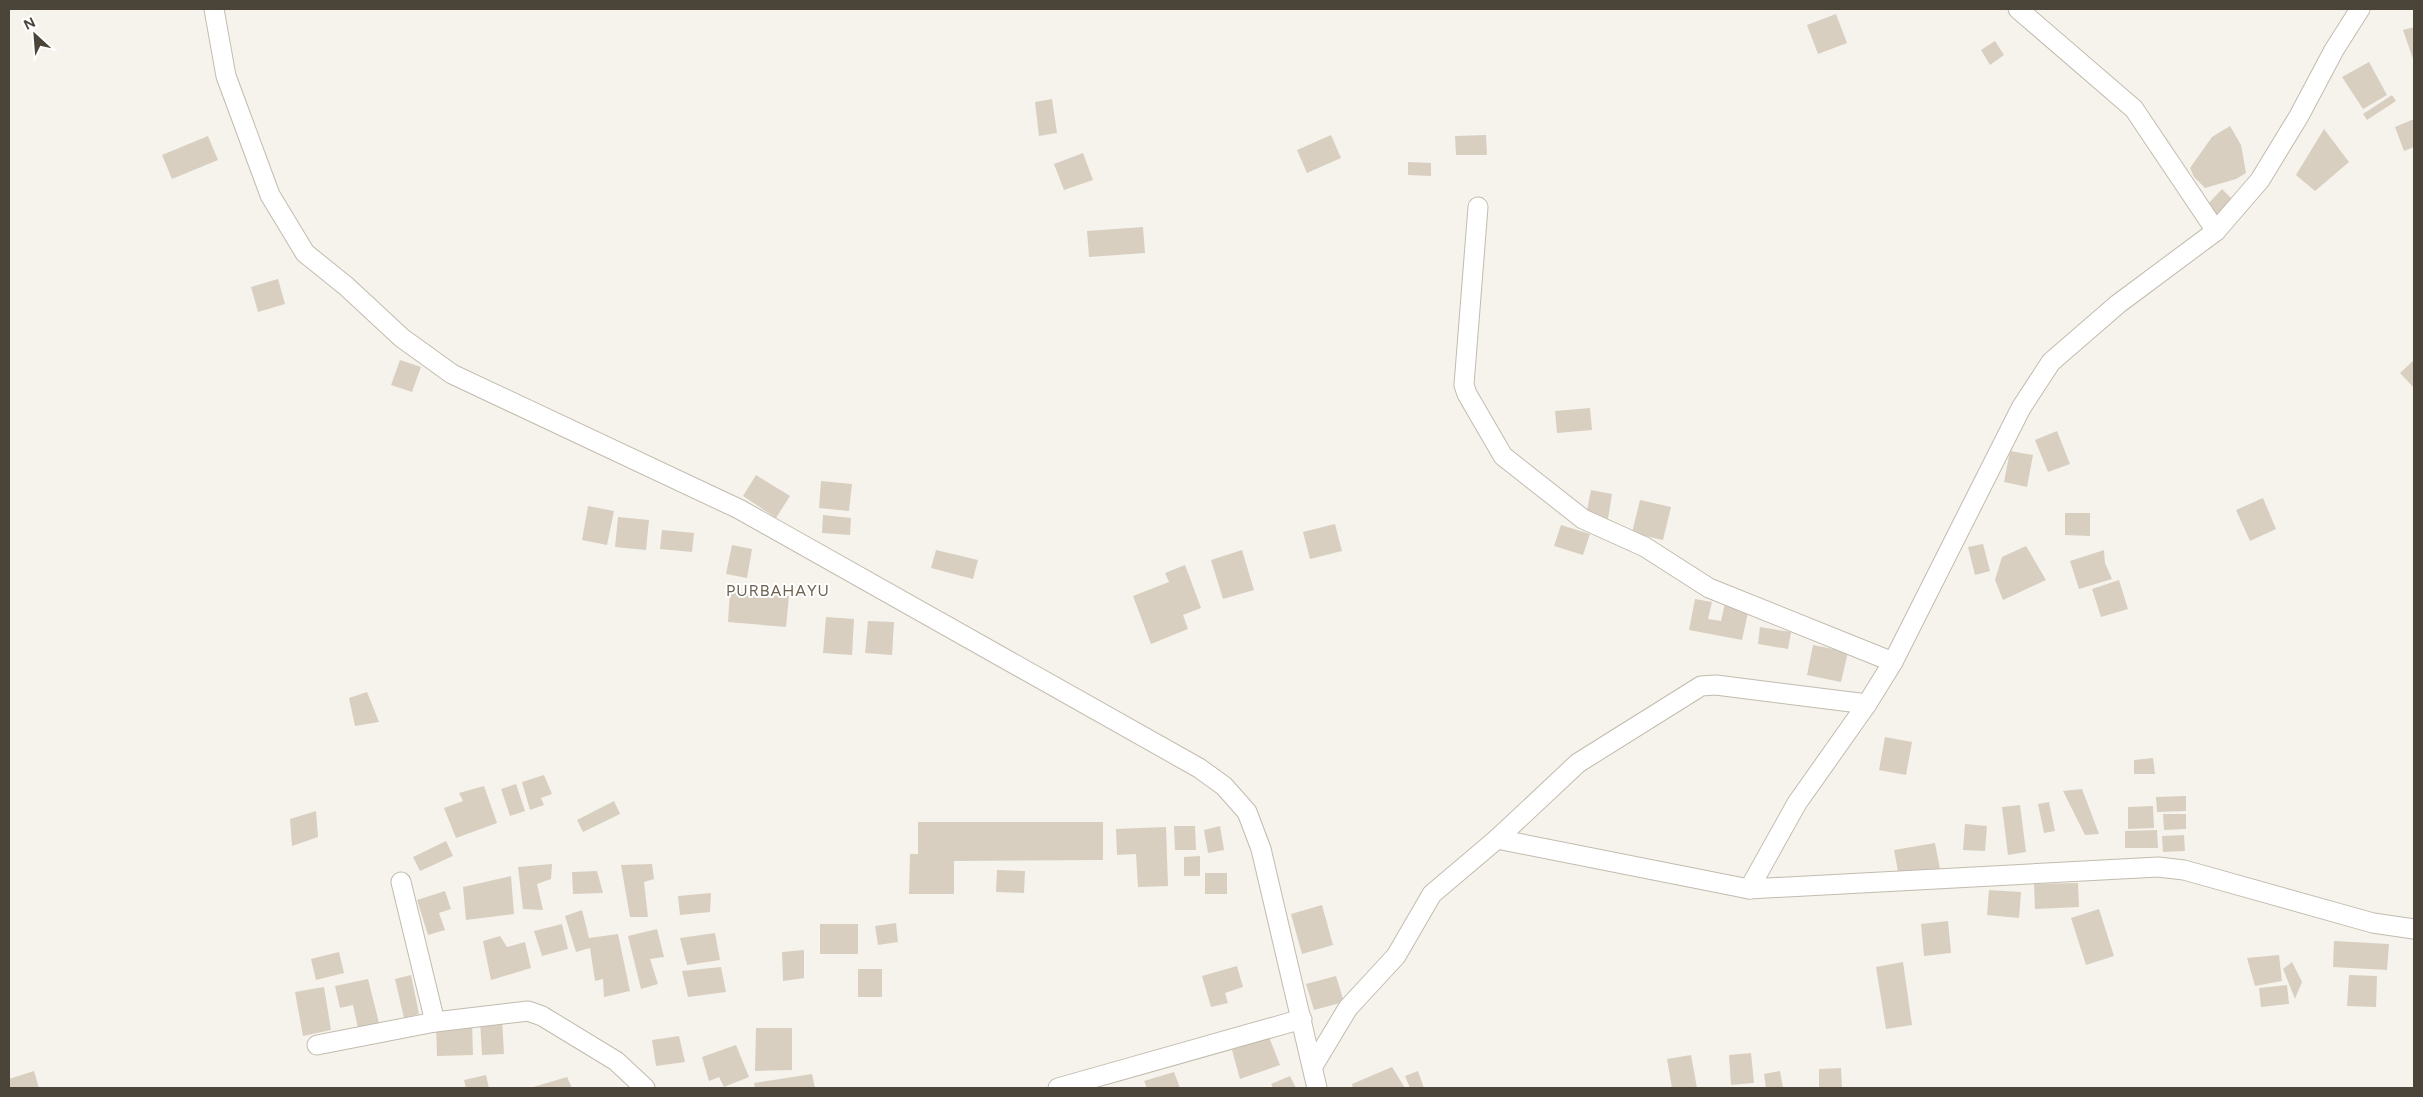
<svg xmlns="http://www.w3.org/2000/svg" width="2423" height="1097" font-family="Figtree,sans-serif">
<rect width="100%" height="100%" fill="#f6f3ec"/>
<g fill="#d8cfc1">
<path d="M1836 14 1847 43 1818 54 1807 25Z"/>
<path d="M2414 27V62L2403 30Z"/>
<path d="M1995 41 2004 55 1990 65 1981 50Z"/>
<path d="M2369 62 2387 95 2363 109 2342 77Z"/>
<path d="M2392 95 2396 101 2367 120 2363 114Z"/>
<path d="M1052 99 1057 133 1039 136 1035 102Z"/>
<path d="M2414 119V147L2404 151 2395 127Z"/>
<path d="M2230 126 2241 145 2246 173 2236 179 2205 188 2194 177 2190 168 2212 137Z"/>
<path d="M2324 129 2349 162 2315 191 2296 175Z"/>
<path d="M1331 135 1341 158 1307 173 1297 150Z"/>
<path d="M1486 135 1487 155H1456L1455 136Z"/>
<path d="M208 136 218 160 172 179 162 155Z"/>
<path d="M1083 153 1093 180 1064 190 1054 164Z"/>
<path d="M1408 162 1431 163V176L1408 175Z"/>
<path d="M2222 189 2233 200 2218 216 2207 205Z"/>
<path d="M1143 227 1145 253 1089 257 1087 231Z"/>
<path d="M278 279 285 304 258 312 251 287Z"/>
<path d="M400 360 421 367 412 392 391 385Z"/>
<path d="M2414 360V388L2400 373Z"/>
<path d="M1590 408 1592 430 1557 433 1555 411Z"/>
<path d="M2057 431 2070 464 2048 472 2035 440Z"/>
<path d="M2010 451 2033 455 2027 487 2004 482Z"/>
<path d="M756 475 790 496 776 518 743 496Z"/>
<path d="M821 481 852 484 849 511 819 508Z"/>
<path d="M1591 490 1612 494 1608 519 1586 515Z"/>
<path d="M2263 498 2276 529 2250 541 2236 510Z"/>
<path d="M1640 500 1671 507 1663 540 1632 533Z"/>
<path d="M588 506 614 511 607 545 582 540Z"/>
<path d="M2065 513H2090V536L2065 535Z"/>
<path d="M823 515 851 518 850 535 822 533Z"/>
<path d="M618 517 649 520 646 550 615 547Z"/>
<path d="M1335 524 1342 551 1310 559 1303 532Z"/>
<path d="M1561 525 1590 534 1583 555 1554 546Z"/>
<path d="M662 530 694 533 692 552 660 549Z"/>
<path d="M1983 544 1990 571 1975 575 1968 547Z"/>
<path d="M732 545 752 549 747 578 726 574Z"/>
<path d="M2026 546 2046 580 2003 600 1995 580 2002 557Z"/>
<path d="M936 550 978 560 973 579 931 568Z"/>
<path d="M1242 550 1254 590 1223 599 1211 560Z"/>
<path d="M2104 550 2105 563 2112 579 2079 589 2070 561Z"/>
<path d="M1185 565 1201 608 1183 615 1188 629 1151 644 1133 596 1169 582 1165 573Z"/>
<path d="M2119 580 2128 609 2101 617 2092 589Z"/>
<path d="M730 591 789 596 786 627 728 622Z"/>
<path d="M1695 599 1712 602 1708 619 1721 621 1725 603 1749 608 1742 640 1689 630Z"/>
<path d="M826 617 854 619 852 655 823 653Z"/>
<path d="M868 621 894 622 892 655 865 653Z"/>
<path d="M1760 627 1791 632 1788 649 1758 644Z"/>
<path d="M1813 645 1848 652 1841 682 1807 675Z"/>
<path d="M367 692 379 722 355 726 349 698Z"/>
<path d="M1885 737 1912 742 1906 775 1879 770Z"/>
<path d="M2153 758 2155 774H2134V760Z"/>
<path d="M544 775 552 794 541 798 544 805 530 810 522 782Z"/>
<path d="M516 784 525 811 510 816 501 789Z"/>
<path d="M484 786 497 823 456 838 444 808 463 801 459 793Z"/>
<path d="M2082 789 2099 834 2085 835 2063 791Z"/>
<path d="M2186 796V811L2157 812 2156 797Z"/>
<path d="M614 801 620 814 583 832 577 820Z"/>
<path d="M2049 802 2055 831 2044 833 2038 804Z"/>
<path d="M2020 805 2026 852 2008 855 2002 807Z"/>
<path d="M2153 806 2154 828 2128 829V807Z"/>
<path d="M316 811 318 837 292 846 290 819Z"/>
<path d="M2163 814H2186V829L2164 830Z"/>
<path d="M918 822H1103V860L954 861V894H909L910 854H918Z"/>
<path d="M1965 824 1987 826 1985 851 1963 850Z"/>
<path d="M1174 826H1195L1196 850H1175Z"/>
<path d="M1220 826 1224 850 1208 853 1204 830Z"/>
<path d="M1166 827 1168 886 1138 887 1136 854 1117 855 1116 829Z"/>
<path d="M2157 830 2158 848H2125V831Z"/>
<path d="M2184 835 2185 851 2163 852 2162 836Z"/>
<path d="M446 841 453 856 420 871 413 857Z"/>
<path d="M1935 843 1940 869 1899 877 1894 850Z"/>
<path d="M1200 856V876H1184V857Z"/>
<path d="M552 864 551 879 537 884 543 910 523 909 518 867Z"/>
<path d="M652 864 654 879 644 882 648 917H630L621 865Z"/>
<path d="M997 870 1025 871 1024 893 996 892Z"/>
<path d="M597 871 603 893 573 894 572 872Z"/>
<rect x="1205" y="873" width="22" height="21"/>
<path d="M511 876 514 914 466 920 463 887Z"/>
<path d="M2078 883 2079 907 2035 909 2034 884Z"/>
<path d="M1989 890 2021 892 2019 918 1987 915Z"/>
<path d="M445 891 451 909 439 913 445 930 428 935 417 900Z"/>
<path d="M711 893 710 912 680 915 678 896Z"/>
<path d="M1322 905 1333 945 1302 954 1291 914Z"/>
<path d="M2099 909 2114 956 2086 965 2071 918Z"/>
<path d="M582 910 589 938 618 934 630 991 604 997 603 979 595 981 590 948 576 952 565 916Z"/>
<path d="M1948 921 1951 953 1924 956 1921 924Z"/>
<path d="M896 923 898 942 878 945 875 926Z"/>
<path d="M562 924 568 949 542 956 534 931Z"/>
<rect x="820" y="924" width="38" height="30"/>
<path d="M657 929 664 957 650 959 658 984 641 989 628 936Z"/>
<path d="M715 933 720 960 687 965 680 938Z"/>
<path d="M500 936 507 947 525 942 531 968 491 980 483 941Z"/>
<path d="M2334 941 2389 944 2387 970 2333 967Z"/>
<path d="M804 950V978L783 981 782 952Z"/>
<path d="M339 952 344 973 316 980 311 959Z"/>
<path d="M2279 955 2282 981 2255 986 2247 958Z"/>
<path d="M1903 962 1912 1025 1886 1029 1876 967Z"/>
<path d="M2292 962 2302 982 2295 999 2283 969Z"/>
<path d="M1237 966 1243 987 1225 993 1228 1003 1211 1007 1202 976Z"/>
<path d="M721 967 726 992 688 997 682 971Z"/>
<rect x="858" y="969" width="24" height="28"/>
<path d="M411 975 419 1014 404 1018 395 979Z"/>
<path d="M2349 975 2377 976 2376 1007 2347 1006Z"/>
<path d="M1336 976 1344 1002 1314 1010 1306 984Z"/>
<path d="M368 979 379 1023 358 1028 353 1005 340 1008 335 986Z"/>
<path d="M2287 985 2289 1004 2261 1007 2259 988Z"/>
<path d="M324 987 331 1030 303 1036 295 992Z"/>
<path d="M502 1018 504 1054 482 1055 480 1020Z"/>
<path d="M472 1022 473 1055 437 1056 436 1023Z"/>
<path d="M756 1028H792V1070L755 1071Z"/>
<path d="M679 1036 685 1062 656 1066 652 1040Z"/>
<path d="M1269 1037 1280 1065 1240 1079 1232 1050Z"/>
<path d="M736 1045 749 1077 724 1087 719 1077 709 1081 702 1057Z"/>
<path d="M1751 1053 1754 1083 1731 1085 1729 1055Z"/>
<path d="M1691 1055 1697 1088H1672L1667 1059Z"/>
<path d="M1392 1067 1405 1088H1353L1352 1084Z"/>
<path d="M1841 1068 1842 1088H1819V1069Z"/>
<path d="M34 1071 39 1088H9V1079Z"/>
<path d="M1418 1071 1424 1088H1410L1405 1076Z"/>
<path d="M1780 1071 1783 1088H1766L1764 1074Z"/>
<path d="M1174 1072 1180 1088H1147L1144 1081Z"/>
<path d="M812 1074 815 1088H755L754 1083Z"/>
<path d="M486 1075 489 1088H466L464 1080Z"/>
<path d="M1290 1076 1296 1088H1273L1271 1084Z"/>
<path d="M567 1077 572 1088H530Z"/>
</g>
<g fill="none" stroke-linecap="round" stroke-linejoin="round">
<g stroke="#c2bbae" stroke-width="21">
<g id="street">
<path d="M214 9 226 76 270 195 305 253 346 286 402 338 452 374 739 509 1199 768 1224 786 1247 812 1261 849 1317 1088"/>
<path d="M2018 9 2134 109 2216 231"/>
<path d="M1478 207 1464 385 1467 394 1503 456 1583 519 1645 547 1709 588 1893 662"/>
<path d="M1497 839 1578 763 1701 686 1716 685 1867 704"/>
<path d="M401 882 435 1022"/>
<path d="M1749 889 2158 867 2184 870 2373 923 2414 929"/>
<path d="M317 1045 435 1022 528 1011 542 1016 616 1061 645 1088"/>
<path d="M1313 1066 1348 1008 1396 956 1432 894 1497 839 1749 889 1797 803 1867 704 1893 662 2021 408 2051 362 2118 304 2216 231 2260 180 2299 116 2334 50 2360 9"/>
<path d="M1058 1088 1302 1019"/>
</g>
</g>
<use href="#street" stroke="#fff" stroke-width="19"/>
</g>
<g text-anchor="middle" stroke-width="4" stroke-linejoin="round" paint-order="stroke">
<g font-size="16" letter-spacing="1" fill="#6e6250" stroke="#fff">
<text x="778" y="596">PURBAHAYU</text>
</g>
</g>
<rect width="2423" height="1097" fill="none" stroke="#4b4439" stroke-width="20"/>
<g transform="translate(35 35) rotate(334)" stroke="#ffffff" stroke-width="4" paint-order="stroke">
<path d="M0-4L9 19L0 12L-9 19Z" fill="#4b4439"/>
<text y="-8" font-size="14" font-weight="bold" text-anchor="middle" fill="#4b4439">N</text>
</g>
</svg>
